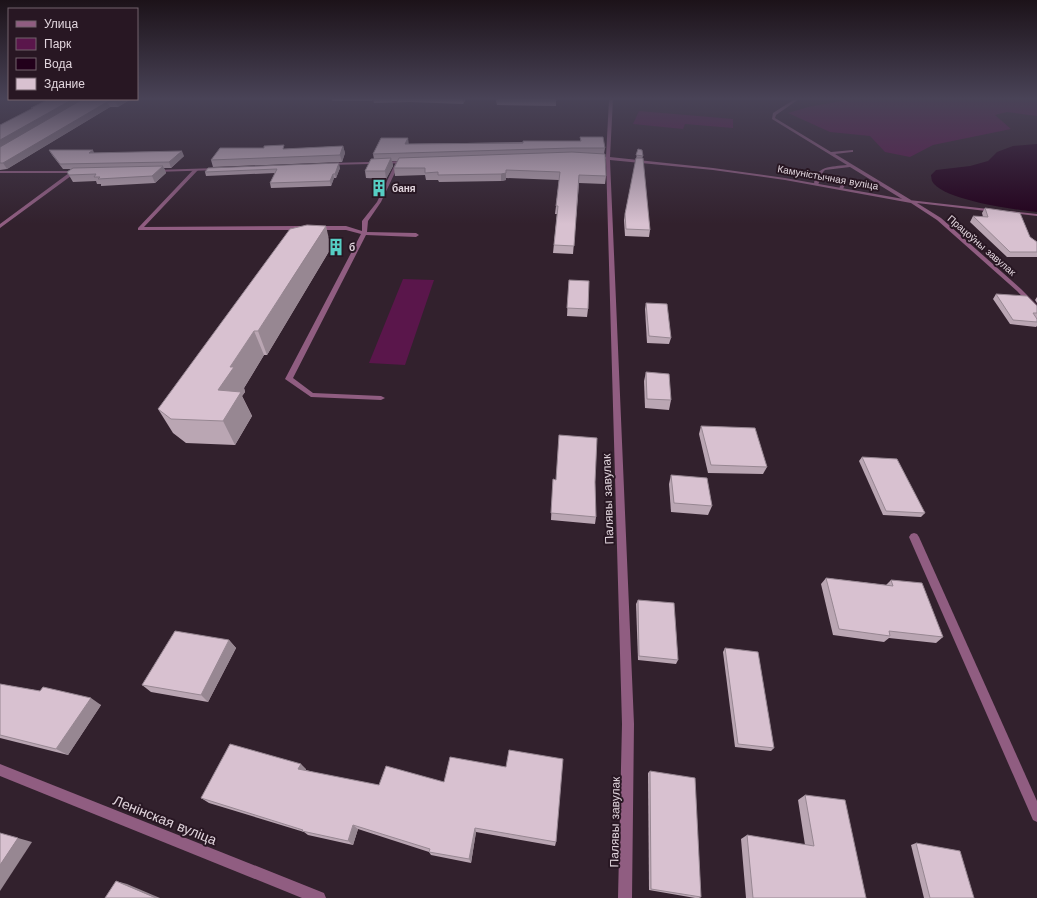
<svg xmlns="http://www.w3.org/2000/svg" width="1037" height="898" font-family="'Work Sans',sans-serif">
<rect width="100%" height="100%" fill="#32212d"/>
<g fill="#5a164b">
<path d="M846 99H1037V116L1007 112 995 115 1011 129 933 145 910 157 885 152 870 136 830 132 788 113 808 107 846 100Z"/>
<path d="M639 111 733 119V128L685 124 683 129 633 124Z"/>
<path d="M403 279 434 280 405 365 369 363Z"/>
</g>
<path fill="#22001b" d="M1037 144V212C1017 210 941 200 932 181 932 181 931 176 931 175L936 170 970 166 988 161 997 152 1013 146Z"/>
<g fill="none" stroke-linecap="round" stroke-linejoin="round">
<g fill="#905d81" fill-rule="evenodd">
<path d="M795 99H799L776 115 775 118 831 152 853 150V152H852L835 154 911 200V202H907L850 167 825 170 823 172 818 185H814C815 165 831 167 847 165L772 119 773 113Z"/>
<path d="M398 161 400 162 381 202 368 221 367 232 416 233 419 235 416 237 366 235 293 378 313 393 381 396 385 398 381 400 311 397 285 379 361 234 346 230H316L313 228 316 226H346L362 231V221L377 202 396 162Z"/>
<path d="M194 169 198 170 144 227 301 226 304 228 301 230H138V228Z"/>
<path d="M842 181 846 182 843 189 841 190 839 189Z"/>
<path d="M914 533 917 534 919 537 1037 801V822L1033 820 909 537 911 534Z"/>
</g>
<g fill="#905d81" fill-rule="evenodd">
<path d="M609 99H613L610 157 713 168 785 178 909 200 997 210V212H995L917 203 941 218 1021 289 1037 305V311L1035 310 1017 291 937 220 911 203 785 180 713 170 610 160 634 724 632 898H618L622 724 606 159 593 157 595 156 606 157Z"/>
<path d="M407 161 409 162V163L329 165 327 164 329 163Z"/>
<path d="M217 168 219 169V170L155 172 153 171 155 170Z"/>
<path d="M0 171H77L79 172 75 173 0 228V224L69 173H0Z"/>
<path d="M1009 211 1037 214V216L1011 213H1009Z"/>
</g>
<path fill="#905d81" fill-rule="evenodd" d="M0 764 319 891 324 893 326 898H302L0 776Z"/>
</g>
<g fill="#baa6b3">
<path d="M49 99H131L118 107H110L7 169 0 170V125L31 109V108Z"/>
<path d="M332 99H373L372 101H332Z"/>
<path d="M373 99H466L463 104 410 102 374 103Z"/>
<path d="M556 99V106L497 105 496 101Z"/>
<path d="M580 137 605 148 604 154 606 176 605 184 579 183 573 254 553 253 557 214H555L556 206 559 180 506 178V180L501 181 439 182 438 180H426L425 175 395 176 394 168 398 161H392L393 166 386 179 366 178 365 171 374 159 373 154 408 138V144L580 141Z"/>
<path d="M343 146 345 153 342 162 213 167 211 160 285 149Z"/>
<path d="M638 149 643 156 642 158 650 230 649 237 625 236 624 220 625 214Z"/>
<path d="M49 150 94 153 184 156 171 168H164L166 173 155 183 101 186V184H97L96 181 73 182 67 172 71 169H63L52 155Z"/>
<path d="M208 168H340L336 178H334L331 186 271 188 270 183 275 173 206 176 205 172Z"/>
<path d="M985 208 1030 237 1037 242V257H1007L970 222 973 216 983 217 982 213Z"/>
<path d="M331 248 267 355H264L244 388 245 392 242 396 252 416 235 445 186 443 173 433 158 409Z"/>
<path d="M569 280 588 309 587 317 567 316Z"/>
<path d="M996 294 1037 306V318H1036L1037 319V326L1036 327 1010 324 993 299Z"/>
<path d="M1037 297V303L1035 300Z"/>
<path d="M646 303 671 338 669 344 647 343 645 309Z"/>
<path d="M646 372 671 400 669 410 645 408 644 381Z"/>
<path d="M701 426 767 467 763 474 708 473 699 434Z"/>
<path d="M862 457 925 513 921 517 883 515 859 461Z"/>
<path d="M671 475 712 506 708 515 671 512 669 484Z"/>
<path d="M553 479 596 517 595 524 551 520Z"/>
<path d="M826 578 886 585 891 580 943 637 936 643 889 638 884 642 833 635 821 584Z"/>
<path d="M638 600 678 660 676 664 638 660 636 604Z"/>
<path d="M229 640 236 648 208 702 151 692 142 685Z"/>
<path d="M725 648 774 748 771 751 735 747 723 652Z"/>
<path d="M0 684 40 691 101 705 68 755 0 738Z"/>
<path d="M306 769V770L556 842 555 846 476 832 471 863 431 855 429 852 358 829 353 845 308 835 304 832 209 803 201 798Z"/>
<path d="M650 771 701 897 699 898H695L649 890 648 773Z"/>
<path d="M805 795 866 898H746L741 839 747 835 805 845 798 800Z"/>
<path d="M916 843 974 898H924L911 845Z"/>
</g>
<g fill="#978792">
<path d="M73 99H85L0 148V140Z"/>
<path d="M119 99H131L118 107 115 101Z"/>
<path d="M463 99H466L463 104Z"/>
<path d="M107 102 110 107 7 169 3 163Z"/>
<path d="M408 138 409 145 405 144Z"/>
<path d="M343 146 345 153 342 162 340 155Z"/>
<path d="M93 150 95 155 89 153Z"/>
<path d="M182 151 184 156 171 168 169 162Z"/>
<path d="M391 158 393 166 386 179 385 171Z"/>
<path d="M339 163 340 168 336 178 335 174Z"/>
<path d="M163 166 166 173 155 183 152 176Z"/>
<path d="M506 170V180L501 181V174Z"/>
<path d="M333 174 334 178 331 186 330 181Z"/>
<path d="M326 226 331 248 267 355 258 331Z"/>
<path d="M254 331 264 355 244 388 245 392 242 396 252 416 235 445 223 421 218 390 230 367Z"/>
<path d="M229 640 236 648 208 702 201 695Z"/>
<path d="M91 698 101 705 68 755 56 749Z"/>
<path d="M301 764 306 769 304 774 298 769Z"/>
<path d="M353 825 358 829 353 845 348 841Z"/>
<path d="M475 828 476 832 471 863 469 859Z"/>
<path d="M18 838 32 842 0 891V865Z"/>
<path d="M116 881 127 884 160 898H156Z"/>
</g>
<g fill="#d8c1d0" stroke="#978792">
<path d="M49 99H73L0 140V125L33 108H31Z"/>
<path d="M83 99H119L115 101 107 102 3 163H0V147Z"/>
<path d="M497 99H556V101H496Z"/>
<path d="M580 137H603L605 148H572L373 154 381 138H408L405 144 523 143V141H581Z"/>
<path d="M284 145 283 149 343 146 340 155 211 160 220 148H264V146Z"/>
<path d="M638 149 642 150 643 156 636 155Z"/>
<path d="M49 150H93L89 153 182 151 169 162 60 164Z"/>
<path d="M572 152 605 154 606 176 579 175 574 246 554 245 558 206H556L560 172 506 170V173L501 174 438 175V172L425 173V168H394L399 158Z"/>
<path d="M391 158 385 171H365L371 159Z"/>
<path d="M636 158H643L650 230 626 229 625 214Z"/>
<path d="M339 163 335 174H333L330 181 270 183 277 169 205 172 208 168Z"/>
<path d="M163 166 152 176 98 179 100 177H94L96 174 69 175 67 172 73 168Z"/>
<path d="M985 208 1020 213 1030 237 1037 242V252H1010L973 216 988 217Z"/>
<path d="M307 225 326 226 258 331H254L230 367H234L218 390 241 392 223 421 171 419 158 409 290 229Z"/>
<path d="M569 280 589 281 588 309 567 308Z"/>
<path d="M996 294 1027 296 1037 306V313H1033L1037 319V322L1013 320Z"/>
<path d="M646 303 667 304 671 338 649 336Z"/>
<path d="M646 372 669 374 671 400 647 399Z"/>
<path d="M701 426 755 428 767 467 711 465Z"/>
<path d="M559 435 597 438 595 482 596 517 551 513 553 479 556 480Z"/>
<path d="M862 457 897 459 925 513 886 511Z"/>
<path d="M671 475 707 478 712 506 674 503Z"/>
<path d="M826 578 893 586 891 580 922 583 943 637 889 631 890 636 839 629Z"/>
<path d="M638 600 674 603 678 660 639 656Z"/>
<path d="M175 631 229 640 201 695 142 685Z"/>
<path d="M725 648 758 652 774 748 738 744Z"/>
<path d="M0 684 40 691 43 687 91 698 56 749 0 735Z"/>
<path d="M230 744 301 764 298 769 379 785 386 766 444 782 450 757 506 767 509 750 563 759 556 842 475 828 469 859 429 852 430 849 353 825 348 841 302 831 303 830 201 798Z"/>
<path d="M650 771 695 778 701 897 651 889Z"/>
<path d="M805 795 845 800 866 898H753L747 835 814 846Z"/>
<path d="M0 833 18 838 0 865Z"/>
<path d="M916 843 960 851 974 898H930Z"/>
<path d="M116 881 156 898H105Z"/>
</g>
<linearGradient id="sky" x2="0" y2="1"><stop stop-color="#1c1219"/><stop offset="0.44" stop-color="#494357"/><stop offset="1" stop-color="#494357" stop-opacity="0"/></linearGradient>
<rect width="1037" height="224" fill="url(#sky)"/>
<defs>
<g id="building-bare" transform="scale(1.38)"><path d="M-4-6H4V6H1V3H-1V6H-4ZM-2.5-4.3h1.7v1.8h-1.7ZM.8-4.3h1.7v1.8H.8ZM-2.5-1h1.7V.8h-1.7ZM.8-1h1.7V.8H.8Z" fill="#56cec4" stroke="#281723" stroke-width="2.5" paint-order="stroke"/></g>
</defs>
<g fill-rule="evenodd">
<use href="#building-bare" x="379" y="188"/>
<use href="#building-bare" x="336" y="247"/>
</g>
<g text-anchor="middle" stroke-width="4" stroke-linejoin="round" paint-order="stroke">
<g font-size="10" fill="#e1d5dd" stroke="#281723">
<text transform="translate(828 177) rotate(10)" y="4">Камуністычная вуліца</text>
<text transform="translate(982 245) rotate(41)" y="4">Працоўны завулак</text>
</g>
<g font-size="10" font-weight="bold" fill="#e1d5dd" stroke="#281723" text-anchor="start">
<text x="392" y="192">баня</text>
<text x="349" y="251">б</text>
</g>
<g font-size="12" fill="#e1d5dd" stroke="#281723">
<text transform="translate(608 499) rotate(-92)" y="4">Палявы завулак</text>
<text transform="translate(615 822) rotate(-89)" y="4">Палявы завулак</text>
</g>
<g font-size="14" fill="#e1d5dd" stroke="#281723">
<text transform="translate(165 820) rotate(22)" y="5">Ленінская вуліца</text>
</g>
</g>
<rect x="8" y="8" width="130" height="92" fill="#281723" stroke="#72636d"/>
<rect x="16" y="21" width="20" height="6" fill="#905d81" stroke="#72636d"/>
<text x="44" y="28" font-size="12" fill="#e1d5dd">Улица</text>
<rect x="16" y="38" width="20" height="12" fill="#5a164b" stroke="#72636d"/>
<text x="44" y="48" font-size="12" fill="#e1d5dd">Парк</text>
<rect x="16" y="58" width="20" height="12" fill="#22001b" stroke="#72636d"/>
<text x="44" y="68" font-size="12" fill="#e1d5dd">Вода</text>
<rect x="16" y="78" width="20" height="12" fill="#d8c1d0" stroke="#72636d"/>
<text x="44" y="88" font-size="12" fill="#e1d5dd">Здание</text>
</svg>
